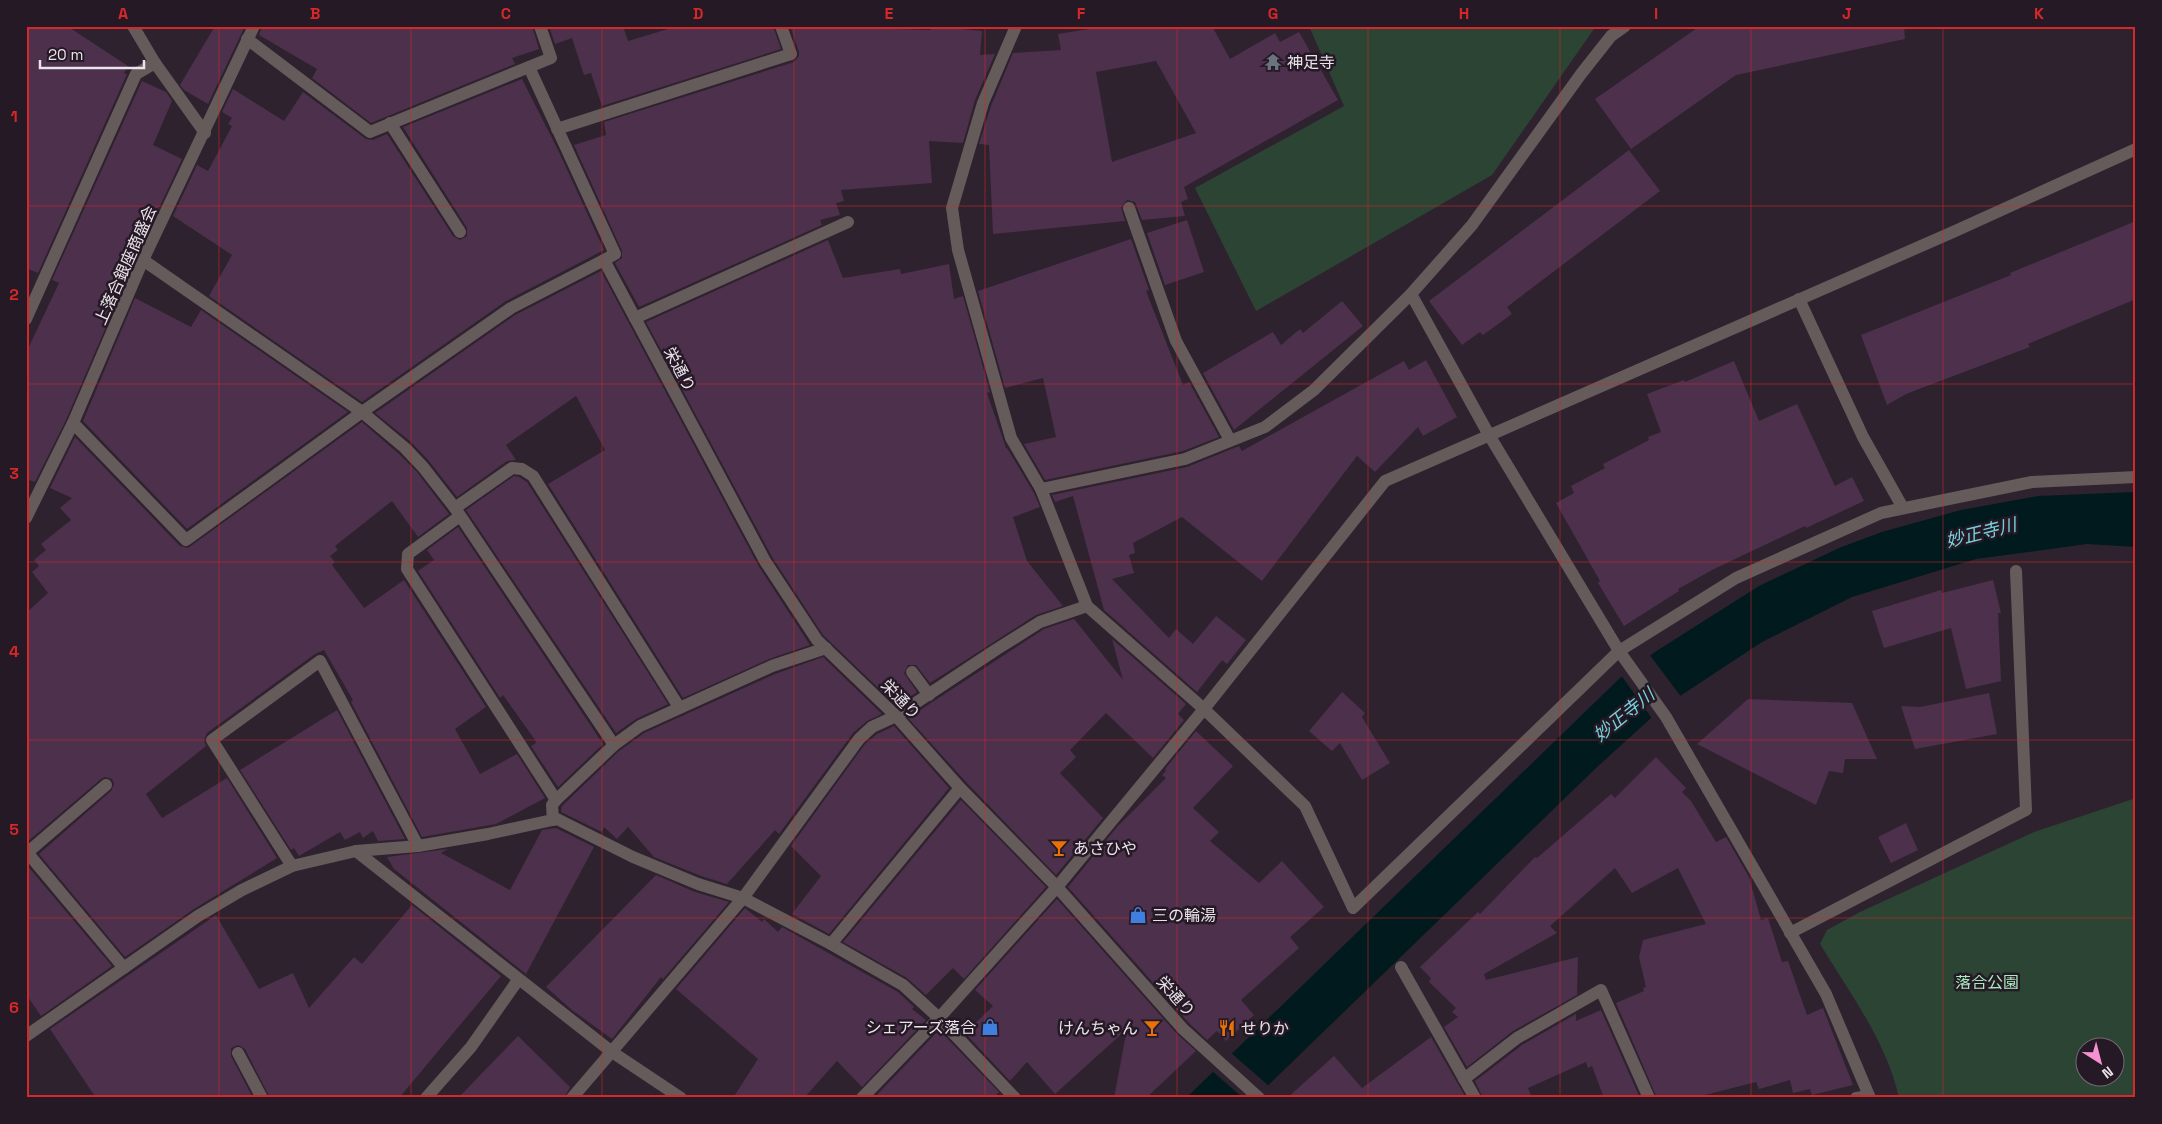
<svg xmlns="http://www.w3.org/2000/svg" width="2162" height="1124" font-family="'Space Grotesk','Noto Sans JP',sans-serif">
<rect width="100%" height="100%" fill="#2e222e"/>
<g fill="#2c4434" fill-rule="evenodd">
<path d="M1309 26H1596L1492 175 1256 311 1195 188 1344 106Z"/>
<path d="M2136 798V1098H1899C1887 1042 1849 992 1820 944L1827 930 1860 912 2034 832ZM2084 1046H2114V1076H2084Z"/>
</g>
<path fill="#001a1d" d="M2136 492V547L2087 544 1976 559 1852 597 1762 642 1680 696 1650 719 1596 768 1255 1098H1186L1619 679 1655 652 1759 586 1839 548 1882 532 1961 510 2038 496Z"/>
<g fill="#2e222e">
<path d="M1649 654 1682 698 1653 720 1621 675Z"/>
<path d="M1230 1052 1270 1087 1259 1098H1243L1211 1070Z"/>
</g>
<g fill="#4c304c" fill-rule="evenodd">
<path d="M26 26H67L128 66 124 73 127 74 38 273 26 268Z"/>
<path d="M215 26H245L208 104 184 90 180 85Z"/>
<path d="M262 26H532L539 49 512 58 515 64 371 123 312 78 317 69 259 35Z"/>
<path d="M549 26H623L628 41 678 26H773L781 49 602 106 591 73 584 75 572 38 555 44Z"/>
<path d="M790 26 931 30V26L982 31 980 55 995 54 975 100 963 143 929 141 932 183 841 190 844 201 836 203 840 215 820 220 822 225 639 307 615 263 622 258V251L574 145 606 135 604 122 794 62 799 56V52Z"/>
<path d="M1107 26H1212L1230 59 1275 33 1280 42 1299 32 1338 100 1184 187 1188 199 1181 202 1185 216 1142 220 1135 202 1127 200 1121 207 1125 221 993 234 989 145 979 144 991 106 1013 53 1061 50 1058 34ZM1156 61 1196 133 1112 162 1096 72Z"/>
<path d="M1700 26H1904L1905 39 1736 75 1631 149 1595 99Z"/>
<path d="M522 79 558 150 604 250 506 301 362 402 209 296 232 255 173 216 197 165 208 171 232 126 228 124 232 118 222 112 233 89 284 121 303 92 366 139 373 140 387 134 453 236 460 240 467 236V228L403 127Z"/>
<path d="M142 81 166 92 172 101 153 145 182 159 136 257 66 420 35 482 26 479V353L59 283 52 280Z"/>
<path d="M1629 150 1660 191 1507 307 1512 314 1483 335 1480 332 1462 345 1429 301Z"/>
<path d="M1187 220 1204 272 1165 285 1147 233Z"/>
<path d="M2136 221V299L2028 344 2030 347 1906 394 1887 405 1861 335 2011 275 2010 273Z"/>
<path d="M1131 239 1149 290 1146 291 1183 385 1189 382 1219 437 1183 451 1045 480 1024 444 1056 437 1043 378 1005 388 978 291Z"/>
<path d="M828 240 843 278 900 269 901 274 949 264 954 299 963 296 990 392 987 393 1006 448H1007L1034 493 1040 507 1013 517 1027 561 1063 606 1036 615 930 683 916 665H908L904 673 917 692 897 706 823 635 772 557 646 322Z"/>
<path d="M601 271 758 565 810 645 769 659 683 698 548 484 605 450 576 396 506 445 516 460 507 461 457 497 429 461 411 442 375 413 515 315Z"/>
<path d="M135 298 191 327 201 310 348 412 187 529 83 421Z"/>
<path d="M1342 301 1363 326 1234 430 1203 373 1273 332 1281 345 1300 329 1303 333Z"/>
<path d="M1426 360 1457 417 1423 436 1418 427 1375 472 1357 456 1262 581 1182 517 1133 543 1135 553 1129 555 1134 573 1112 579 1169 638 1176 629 1193 644 1216 616 1246 640 1227 664 1222 660 1197 692 1104 610 1073 496 1055 502 1052 495 1187 467 1239 446 1242 451 1404 361 1409 370Z"/>
<path d="M1734 361 1759 421 1797 404 1835 486 1852 477 1864 501 1806 528 1805 526 1714 569 1678 589 1679 591 1624 626 1598 583 1600 581 1556 503 1574 493 1571 486 1605 468 1603 464 1649 440 1648 437 1661 432 1647 394 1684 380 1685 382Z"/>
<path d="M362 422 399 454 417 472 449 514 418 537 392 501 335 546 338 550 330 556 335 562 332 565 364 608 404 580 486 707 455 729 480 774 517 754 545 798 496 824 422 837 351 702 353 700 324 650 315 654 207 733 204 740 206 746 146 794 162 818 227 778 277 858 194 909 125 957 39 854 111 791 114 784 112 779 105 777 101 779 26 843V613L48 593 32 572 39 566 34 560 46 550 41 544 71 520 60 508 72 498 50 488 75 437 180 546 188 548Z"/>
<path d="M514 476 519 477 527 482 668 704 636 719 616 733 466 510Z"/>
<path d="M458 527 603 744 558 787 531 746 536 743 535 740 503 695 500 698 418 571 434 560 427 550Z"/>
<path d="M1993 580 2001 613H1998L2001 681 1966 689 1951 628 1884 648 1872 611 1941 590 1942 593Z"/>
<path d="M1074 619 1123 680 1112 639 1186 704 1178 714 1184 720 1153 758 1106 713 1070 750 1076 757 1060 773 1103 818 1056 875 966 782 908 718 1044 629Z"/>
<path d="M823 657 882 714 867 721 853 733 779 834 775 830 727 884 701 876 654 857 628 827 617 839 604 827 602 832 561 812 562 806 619 751 644 733 775 674Z"/>
<path d="M1342 692 1365 713 1362 717 1390 763 1362 780 1340 743 1332 751 1309 731Z"/>
<path d="M1989 693 1997 734 1915 749 1901 706 1920 707Z"/>
<path d="M1748 699 1852 703 1877 759H1845L1843 773 1829 771 1816 805 1697 744Z"/>
<path d="M337 710 405 839 378 841 373 831 363 838 360 832 345 840 340 832 299 856 294 848 291 850 240 770Z"/>
<path d="M894 726 949 788 829 934 792 914 821 876 791 846 865 744 877 734Z"/>
<path d="M1196 731 1233 766 1193 808 1219 832 1210 841 1259 883 1282 861 1324 907 1290 937 1299 948 1241 1000 1254 1015 1226 1041 1217 1031 1207 1040 1189 1023 1068 887 1117 827 1166 778 1162 775 1166 771 1165 769Z"/>
<path d="M1656 757 1686 788 1682 792 1691 801 1716 842 1726 837 1749 877 1761 920 1768 918 1782 962 1788 961 1807 1015 1823 1008 1853 1085 1812 1095 1810 1089 1793 1093 1790 1080 1759 1089 1756 1082 1693 1098H1657L1616 1003 1644 991 1643 988 1646 987 1639 957 1643 940 1706 924 1678 868 1632 893 1615 868 1550 926 1557 933 1484 974 1486 980 1578 957 1577 995 1513 1031 1467 1067 1444 1027 1458 1017 1452 1012 1456 1008 1429 982 1431 978 1420 967 1478 912 1480 914 1535 857 1537 858 1611 794 1615 798Z"/>
<path d="M961 800 1046 887 964 979 953 968 926 995 907 978 843 942Z"/>
<path d="M1906 823 1918 850 1891 863 1878 837Z"/>
<path d="M556 828 594 847 526 974 394 869 387 857 448 849 441 853 510 890 542 830Z"/>
<path d="M26 864 112 966 41 1016 26 994Z"/>
<path d="M656 875 695 892 729 902 663 979 661 977 612 1039 572 1010 546 987Z"/>
<path d="M1057 899 1177 1034 1196 1051 1146 1098H1114L1127 1029 1055 1094 1027 1062 1010 1081 965 1033 993 1006 975 990Z"/>
<path d="M412 905 501 976 399 1098H270L245 1049 238 1045 231 1048V1056L253 1098H96L50 1029 216 915 259 989 293 973 309 1008 354 957 362 964Z"/>
<path d="M745 908 762 922 764 919 778 932 782 927 898 992 914 1007 912 1009 926 1020 862 1087 837 1061 804 1098H733L758 1059 676 989Z"/>
<path d="M1601 1010 1640 1098H1604L1592 1066 1588 1068 1586 1062 1528 1088 1532 1098H1483L1475 1081 1522 1045 1576 1014V1021Z"/>
<path d="M939 1030 999 1092 994 1098H874Z"/>
<path d="M518 1036 570 1087 564 1098H458Z"/>
<path d="M1431 1037 1466 1098H1287L1334 1056 1362 1088Z"/>
</g>
<g fill="none" stroke-linecap="round" stroke-linejoin="round">
<g stroke="#655b5a" stroke-width="12">
<path d="M247 39 370 132 551 58 540 26"/>
<path d="M529 67 615 254 604 260"/>
<path d="M390 123 460 232"/>
<path d="M557 129 791 54 781 26"/>
<path d="M1129 208 1176 341 1230 440"/>
<path d="M143 260 362 412 405 448 423 467 455 508 614 745"/>
<path d="M635 318 848 222"/>
<path d="M26 319 136 74 155 63"/>
<path d="M455 508 512 468 522 469 533 476 679 707"/>
<path d="M460 516 408 554 407 569 556 800"/>
<path d="M912 672 929 695"/>
<path d="M896 716 997 649 1040 622 1087 606"/>
<path d="M553 820 552 805 556 800 614 745 640 726 772 666 826 648"/>
<path d="M26 851 124 968"/>
<path d="M28 852 106 785"/>
<path d="M292 866 212 740 320 661 418 846"/>
<path d="M743 898 831 944 903 985 939 1018 1015 1098"/>
<path d="M831 944 960 788"/>
<path d="M238 1053 262 1098"/>
<path d="M1464 1079 1517 1038 1601 990 1649 1098"/>
</g>
<g stroke="#655b5a" stroke-width="12">
<path d="M133 26 155 63 205 133"/>
<path d="M1016 26 983 103 952 208 958 250 1011 438 1041 489 1087 606 1204 709 1305 806 1353 908 1619 651 1736 578 1881 513 2032 482 2136 477"/>
<path d="M1411 294 1489 435 1619 651 1666 717 1826 994 1870 1098"/>
<path d="M1799 299 1863 437 1903 508"/>
<path d="M73 423 186 540 362 412 511 308 604 260 765 561 817 640 896 716 960 788 1057 887 1183 1029 1259 1098"/>
<path d="M1041 489 1185 459 1265 427 1314 390 1411 294 1472 225 1581 74 1611 36 1625 26"/>
<path d="M26 518 73 423 143 260 254 26"/>
<path d="M356 851 612 1052 681 1098"/>
<path d="M1790 933 2026 810 2016 571"/>
<path d="M1401 967 1475 1098"/>
<path d="M26 1036 198 916 242 890 292 866 356 851 418 846 488 834 557 819 633 857 698 884 743 898"/>
<path d="M426 1098 471 1047 518 980"/>
<path d="M572 1098 743 898 859 739 872 727 896 716"/>
<path d="M862 1098 939 1018 1057 887 1204 709 1385 481 1953 232 2136 149"/>
<path d="M1856 1098 1869 1096"/>
</g>
</g>
<path fill="none" stroke="#d62828" stroke-width="1" stroke-opacity="0.55" d="M219 26V1098M411 26V1098M602 26V1098M794 26V1098M985 26V1098M1177 26V1098M1368 26V1098M1560 26V1098M1751 26V1098M1943 26V1098M26 206H2136M26 384H2136M26 562H2136M26 740H2136M26 918H2136"/>
<defs>
<g id="temple-bare" transform="scale(1.35)"><path d="M0-6L5-2H3V0L6.5 2.5H4V6H1.5V3h-3V6H-4V2.5H-6.5L-3 0V-2H-5Z" fill="#6b7280" stroke="#241924" stroke-width="2.5" paint-order="stroke"/></g>
<g id="bar-bare" transform="scale(1.35)"><path d="M-6-5H6L.8 .8V4.5H3.5V6h-7V4.5H-.8V.8Z" fill="#e8710a" stroke="#241924" stroke-width="2.5" paint-order="stroke"/></g>
<g id="shop-bare" transform="scale(1.35)"><path d="M-5-2.5h2.3a2.7 3.5 0 0 1 5.4 0H5L5.5 6h-11ZM-1.5-2.5h3a1.5 2.3 0 0 0-3 0Z" fill="#3f7fe0" stroke="#241924" stroke-width="2.5" paint-order="stroke"/></g>
<g id="restaurant-bare" transform="scale(1.35)"><path d="M-5-6h1v4h1v-4h1v4h1v-4h1v5L-1.5 .5V6h-2V.5L-5-1ZM5-6V6H3V1.5H1.5Q1.5-4 5-6Z" fill="#e8710a" stroke="#241924" stroke-width="2.5" paint-order="stroke"/></g>
</defs>
<g fill-rule="evenodd">
<use href="#temple-bare" x="1273" y="62"/>
<use href="#bar-bare" x="1059" y="848"/>
<use href="#shop-bare" x="1138" y="915"/>
<use href="#shop-bare" x="990" y="1027"/>
<use href="#bar-bare" x="1152" y="1028"/>
<use href="#restaurant-bare" x="1227" y="1028"/>
</g>
<g text-anchor="middle" stroke-width="5" stroke-linejoin="round" paint-order="stroke">
<g font-size="16" fill="#ebe3eb" stroke="#241924" text-anchor="start">
<text x="1287" y="68">神足寺</text>
<text x="1073" y="854">あさひや</text>
<text x="1152" y="921">三の輪湯</text>
<text x="976" y="1033" text-anchor="end">シェアーズ落合</text>
<text x="1138" y="1034" text-anchor="end">けんちゃん</text>
<text x="1241" y="1034">せりか</text>
</g>
<g font-size="16" fill="#ebe3eb" stroke="#241924">
<text transform="translate(125 265) rotate(-66)" y="6">上落合銀座商盛会</text>
<text transform="translate(680 369) rotate(62)" y="6">栄通り</text>
<text transform="translate(901 699) rotate(46)" y="6">栄通り</text>
<text transform="translate(1176 996) rotate(48)" y="6">栄通り</text>
</g>
<g font-size="16" fill="#a8eabe" stroke="#241924">
<text x="1987" y="988">落合公園</text>
</g>
<g font-size="18" font-style="italic" fill="#74d1dc" stroke="#241924">
<text transform="translate(1981 533) rotate(-14)" y="6">妙正寺川</text>
<text transform="translate(1624 715) rotate(-39)" y="6">妙正寺川</text>
</g>
</g>
<rect width="2162" height="1124" fill="none" stroke="#241924" stroke-width="55"/>
<g transform="translate(2100 1062) rotate(144)"><circle r="24" fill="#241924" stroke="#746a74"/>
<path d="M0-4L9 19L0 12L-9 19Z" fill="#f591d2"/>
<text y="-8" font-size="14" font-weight="bold" text-anchor="middle" fill="#ebe3eb">N</text>
</g>
<path d="M40 60v8h104v-8" fill="none" stroke="#ebe3eb" stroke-width="2.5"/>
<text x="48" y="60" font-size="15" fill="#ebe3eb" stroke="#241924" stroke-width="4" paint-order="stroke">20 m</text>
<rect x="28" y="28" width="2106" height="1068" fill="none" stroke="#d62828" stroke-width="2"/>
<g font-size="16" text-anchor="middle" font-weight="bold" fill="#d62828">
<text x="123" y="19">A</text>
<text x="315" y="19">B</text>
<text x="506" y="19">C</text>
<text x="698" y="19">D</text>
<text x="889" y="19">E</text>
<text x="1081" y="19">F</text>
<text x="1273" y="19">G</text>
<text x="1464" y="19">H</text>
<text x="1656" y="19">I</text>
<text x="1847" y="19">J</text>
<text x="2039" y="19">K</text>
<text x="14" y="122">1</text>
<text x="14" y="300">2</text>
<text x="14" y="479">3</text>
<text x="14" y="657">4</text>
<text x="14" y="835">5</text>
<text x="14" y="1013">6</text>
</g>
</svg>
